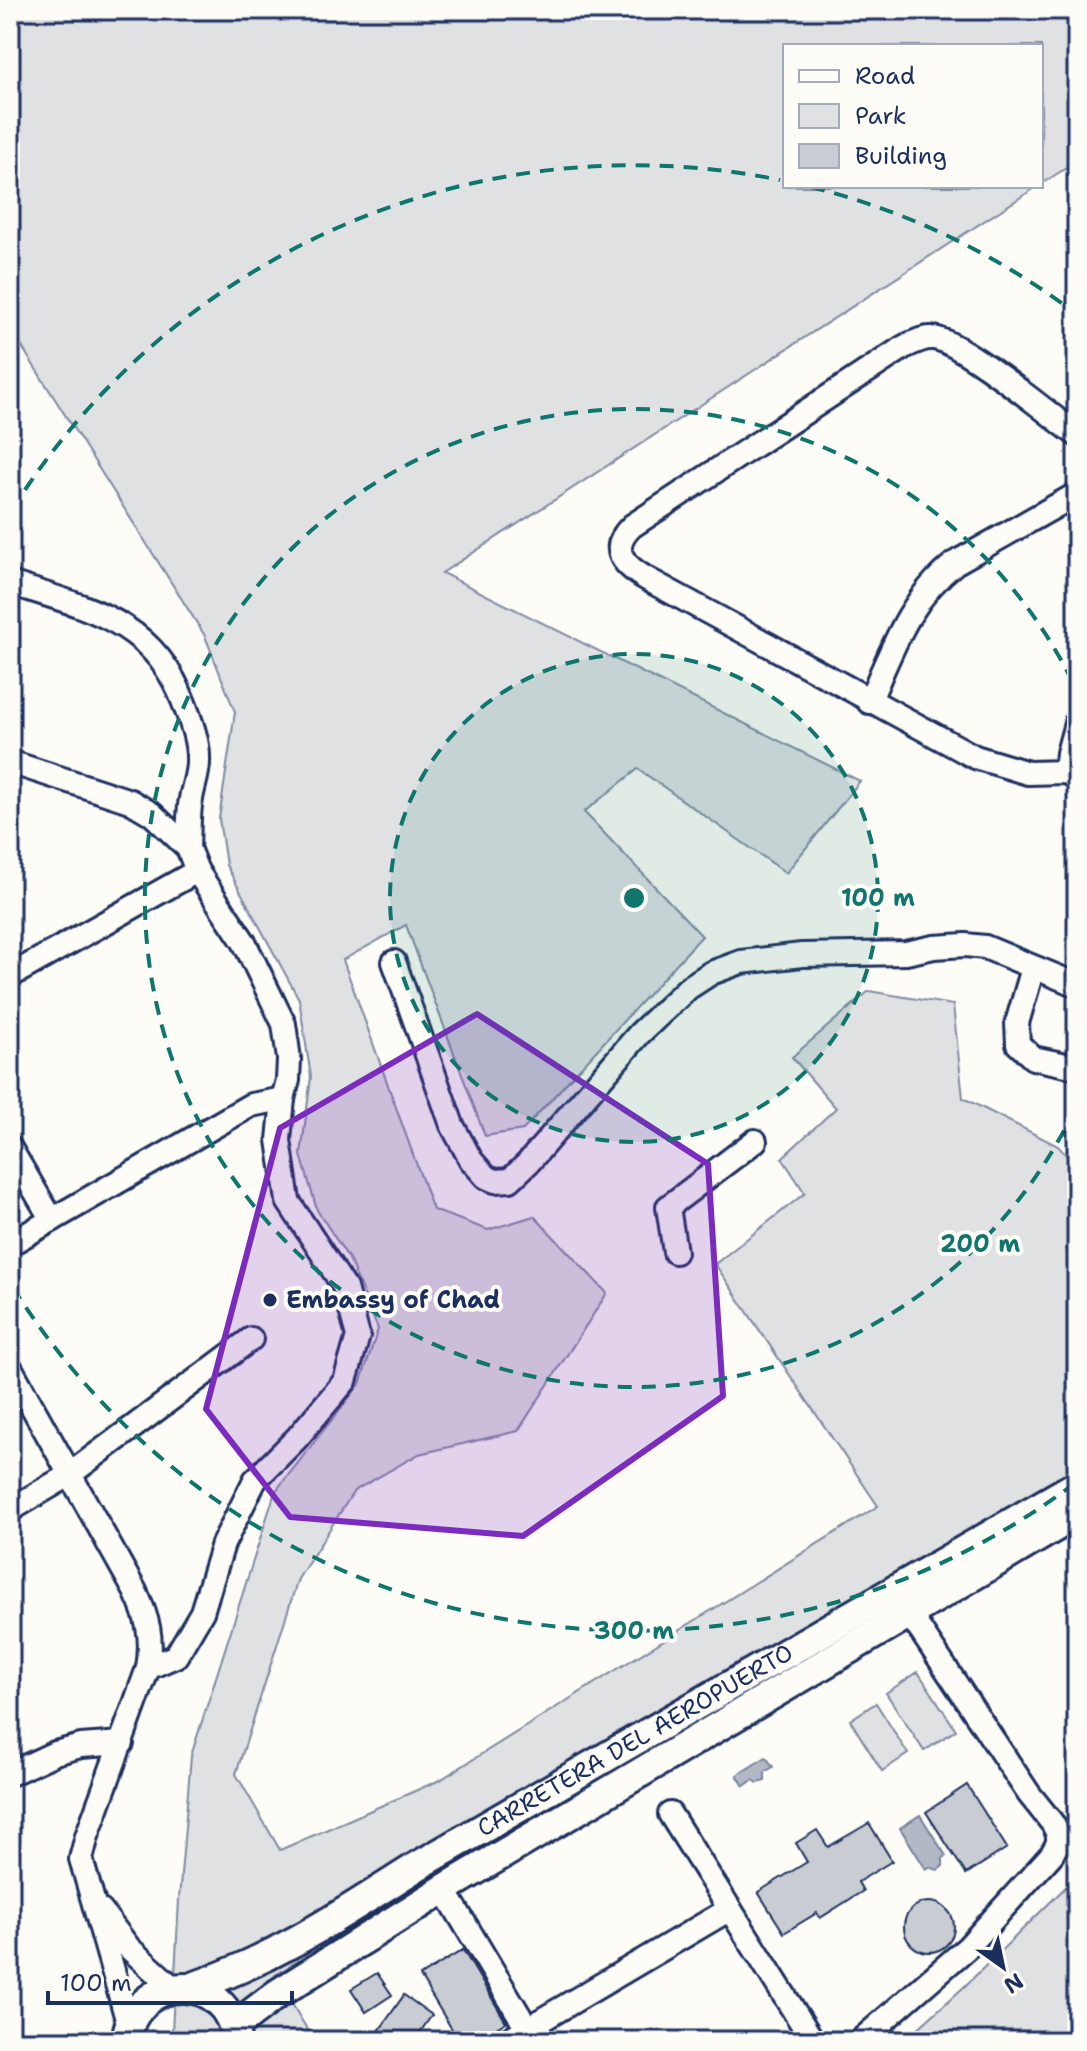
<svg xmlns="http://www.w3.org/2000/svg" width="1087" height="2051" font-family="'Shantell Sans',sans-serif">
<rect width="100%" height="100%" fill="#fdfcf7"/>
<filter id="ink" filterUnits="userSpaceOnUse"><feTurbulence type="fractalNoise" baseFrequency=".0125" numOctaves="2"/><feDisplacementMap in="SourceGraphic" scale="16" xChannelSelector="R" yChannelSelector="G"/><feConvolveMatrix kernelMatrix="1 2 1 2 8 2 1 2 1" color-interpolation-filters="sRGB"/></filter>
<g filter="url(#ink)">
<g fill="#e0e1e3" stroke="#7e88a0" stroke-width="2">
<path d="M10 10H1077V161L1041 184V46H785V186H1038L442 573 860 781 786 873 638 769 584 812 702 936 523 1130 485 1136 406 925 343 960 433 1210 488 1230 534 1216 607 1293 518 1431 419 1454 354 1491 298 1579 236 1774 280 1850 440 1780 878 1506 715 1264 805 1193 782 1158 836 1108 792 1057 869 991 953 1005 963 1098 1058 1146 1077 1167V1239L1066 1249 1077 1266V1499L552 1805 275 1975 314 2041H182L172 2032 179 1899 191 1756 275 1492 360 1384 378 1329 349 1259 317 1210 301 1155 311 1077 299 999 226 865 219 819 235 712 205 636 10 328Z"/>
<path d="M918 1672 956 1730 924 1751 886 1693Z"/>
<path d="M876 1703 908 1754 882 1771 850 1720Z"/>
<path d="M1077 1876V2041H904L965 1986Z"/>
</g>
<g fill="#b3b8c5" stroke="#76819c" stroke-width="2">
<path d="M766 1757 773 1767 765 1772V1781L758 1783 753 1780 744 1786 737 1775Z"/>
<path d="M920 1815 946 1856 943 1858V1866L938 1870 929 1867 926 1869 900 1828Z"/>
</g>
<g fill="#c9ccd3" stroke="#1b2f5e" stroke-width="2">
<path d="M967 1785 1007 1848 966 1874 926 1812Z"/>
<path d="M869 1823 892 1861 858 1882 863 1891 820 1918 817 1913 784 1933 758 1892 807 1862 796 1843 817 1830 828 1847Z"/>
<circle cx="929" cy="1927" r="25"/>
<path d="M463 1950 506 2022 475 2041H459L420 1976Z"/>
<path d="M377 1973 392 1995 366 2012 351 1989Z"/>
<path d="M404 1995 432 2015 414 2041H372Z"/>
</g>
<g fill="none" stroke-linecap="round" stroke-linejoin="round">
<g stroke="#1b2f5e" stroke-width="28">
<g id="minor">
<path d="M1077 435C1050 415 960 340 933 338 923 337 913 343 904 347L632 526C608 549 623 565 647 579L975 757 1028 773 1066 772 1077 778"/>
<path d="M10 583C86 608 153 619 184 703 191 722 199 742 198 762 198 775 193 786 191 799 188 814 189 832 188 848"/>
<path d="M869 702C892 650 909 599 955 563L1077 494"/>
<path d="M10 762 130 801 152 814 188 848 197 871 244 942 284 1024 289 1059 288 1080 283 1099 279 1140 288 1201 345 1288 358 1336 345 1381 297 1438 255 1480 223 1544 202 1612 176 1656 148 1668"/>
<path d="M1066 772 1068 753 1077 720"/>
<path d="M394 962 452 1125 471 1160 486 1177 495 1181 510 1180 528 1163 640 1033 688 988 711 973 741 962 802 955 906 953 934 947 965 945 985 947 1077 985"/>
<path d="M1033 968 1017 1023 1018 1044 1033 1058 1076 1067"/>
<path d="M10 976 197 871"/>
<path d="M10 1148 52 1220"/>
<path d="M10 1244 251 1105 283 1099"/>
<path d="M675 1252 668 1207 755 1141"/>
<path d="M10 1367 135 1591C148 1618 153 1638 148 1668L87 1836 81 1859 129 2026"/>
<path d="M10 1510 69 1475 251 1339"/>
<path d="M10 1774 55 1753 81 1746 122 1743"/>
<path d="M670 1814 813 2041"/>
<path d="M444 1889 534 2040"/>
<path d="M101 1911 129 1948 173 1988"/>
<path d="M506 2041 730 1909"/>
<path d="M860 2041 968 1947 1052 1854 1058 1843V1834L1053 1824 1029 1794 901 1601"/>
</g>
</g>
<g stroke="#1b2f5e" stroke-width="34">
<g id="major">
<path id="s1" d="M190 1988C277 1958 339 1916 416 1867L1077 1485"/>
<path d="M234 2027 277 1994 444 1889 1077 1514"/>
<path d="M126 2041C134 1971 230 1970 236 2041"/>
</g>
</g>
<use href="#minor" stroke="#fdfcf7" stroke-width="22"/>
<use href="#major" stroke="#fdfcf7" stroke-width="28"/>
</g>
</g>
<path fill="#7b2cbf" fill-opacity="0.2" stroke="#7b2cbf" stroke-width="6" stroke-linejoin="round" d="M477 1014 708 1164 723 1396 523 1536 290 1517 206 1409 280 1128Z"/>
<circle cx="634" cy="898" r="244" fill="#0f766e" fill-opacity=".12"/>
<g fill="none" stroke="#0f766e" stroke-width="4" stroke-dasharray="14 10">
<circle cx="634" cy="898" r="244"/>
<path d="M1075 1109A489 489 0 1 1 1075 687"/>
<path d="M1075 1483A733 733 0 0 1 12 1286M12 510A733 733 0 0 1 780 180M811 187A733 733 0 0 1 1075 313"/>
</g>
<circle fill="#1b2f5e" stroke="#fdfcf7" stroke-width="3" cx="270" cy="1300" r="8"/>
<g text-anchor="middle" stroke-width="8" stroke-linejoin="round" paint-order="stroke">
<g font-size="24" font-weight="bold" fill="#1b2f5e" stroke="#fdfcf7" text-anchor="start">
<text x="286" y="1308">Embassy of Chad</text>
</g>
<g font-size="24" fill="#1b2f5e" stroke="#fdfcf7">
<text dy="8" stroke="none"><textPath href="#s1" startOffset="510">CARRETERA DEL AEROPUERTO</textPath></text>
</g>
</g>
<circle cx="634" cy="898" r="12" fill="#0f766e" stroke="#fdfcf7" stroke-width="4"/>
<g font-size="24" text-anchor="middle" font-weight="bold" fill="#0f766e" stroke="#fdfcf7" stroke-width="8" stroke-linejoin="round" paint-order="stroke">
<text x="878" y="906">100 m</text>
<text x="980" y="1252">200 m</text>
<text x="634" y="1639">300 m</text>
</g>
<rect width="1087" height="2051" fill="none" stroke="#fdfcf7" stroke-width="40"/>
<rect x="20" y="20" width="1047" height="2011" fill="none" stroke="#1b2f5e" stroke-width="3" filter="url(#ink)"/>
<rect x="783" y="44" width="260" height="144" fill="#fdfcf7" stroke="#a3aaba" stroke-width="2"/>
<rect x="799" y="70" width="40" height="12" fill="#fdfcf7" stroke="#a3aaba" stroke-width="2"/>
<text x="855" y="84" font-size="24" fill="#1b2f5e">Road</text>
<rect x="799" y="104" width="40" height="24" fill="#e0e1e3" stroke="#a3aaba" stroke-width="2"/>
<text x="855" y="124" font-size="24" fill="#1b2f5e">Park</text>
<rect x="799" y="144" width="40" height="24" fill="#c9ccd3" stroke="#a3aaba" stroke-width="2"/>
<text x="855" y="164" font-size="24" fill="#1b2f5e">Building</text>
<g transform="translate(1003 1967) rotate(147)" stroke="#fdfcf7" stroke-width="6" paint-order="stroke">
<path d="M0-6L14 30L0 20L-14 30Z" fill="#1b2f5e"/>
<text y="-12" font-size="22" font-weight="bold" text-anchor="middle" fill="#1b2f5e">N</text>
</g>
<path d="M48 1991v12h244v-12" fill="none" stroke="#1b2f5e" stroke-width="4"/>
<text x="60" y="1991" font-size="24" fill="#1b2f5e" stroke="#fdfcf7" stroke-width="6" paint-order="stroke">100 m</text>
</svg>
